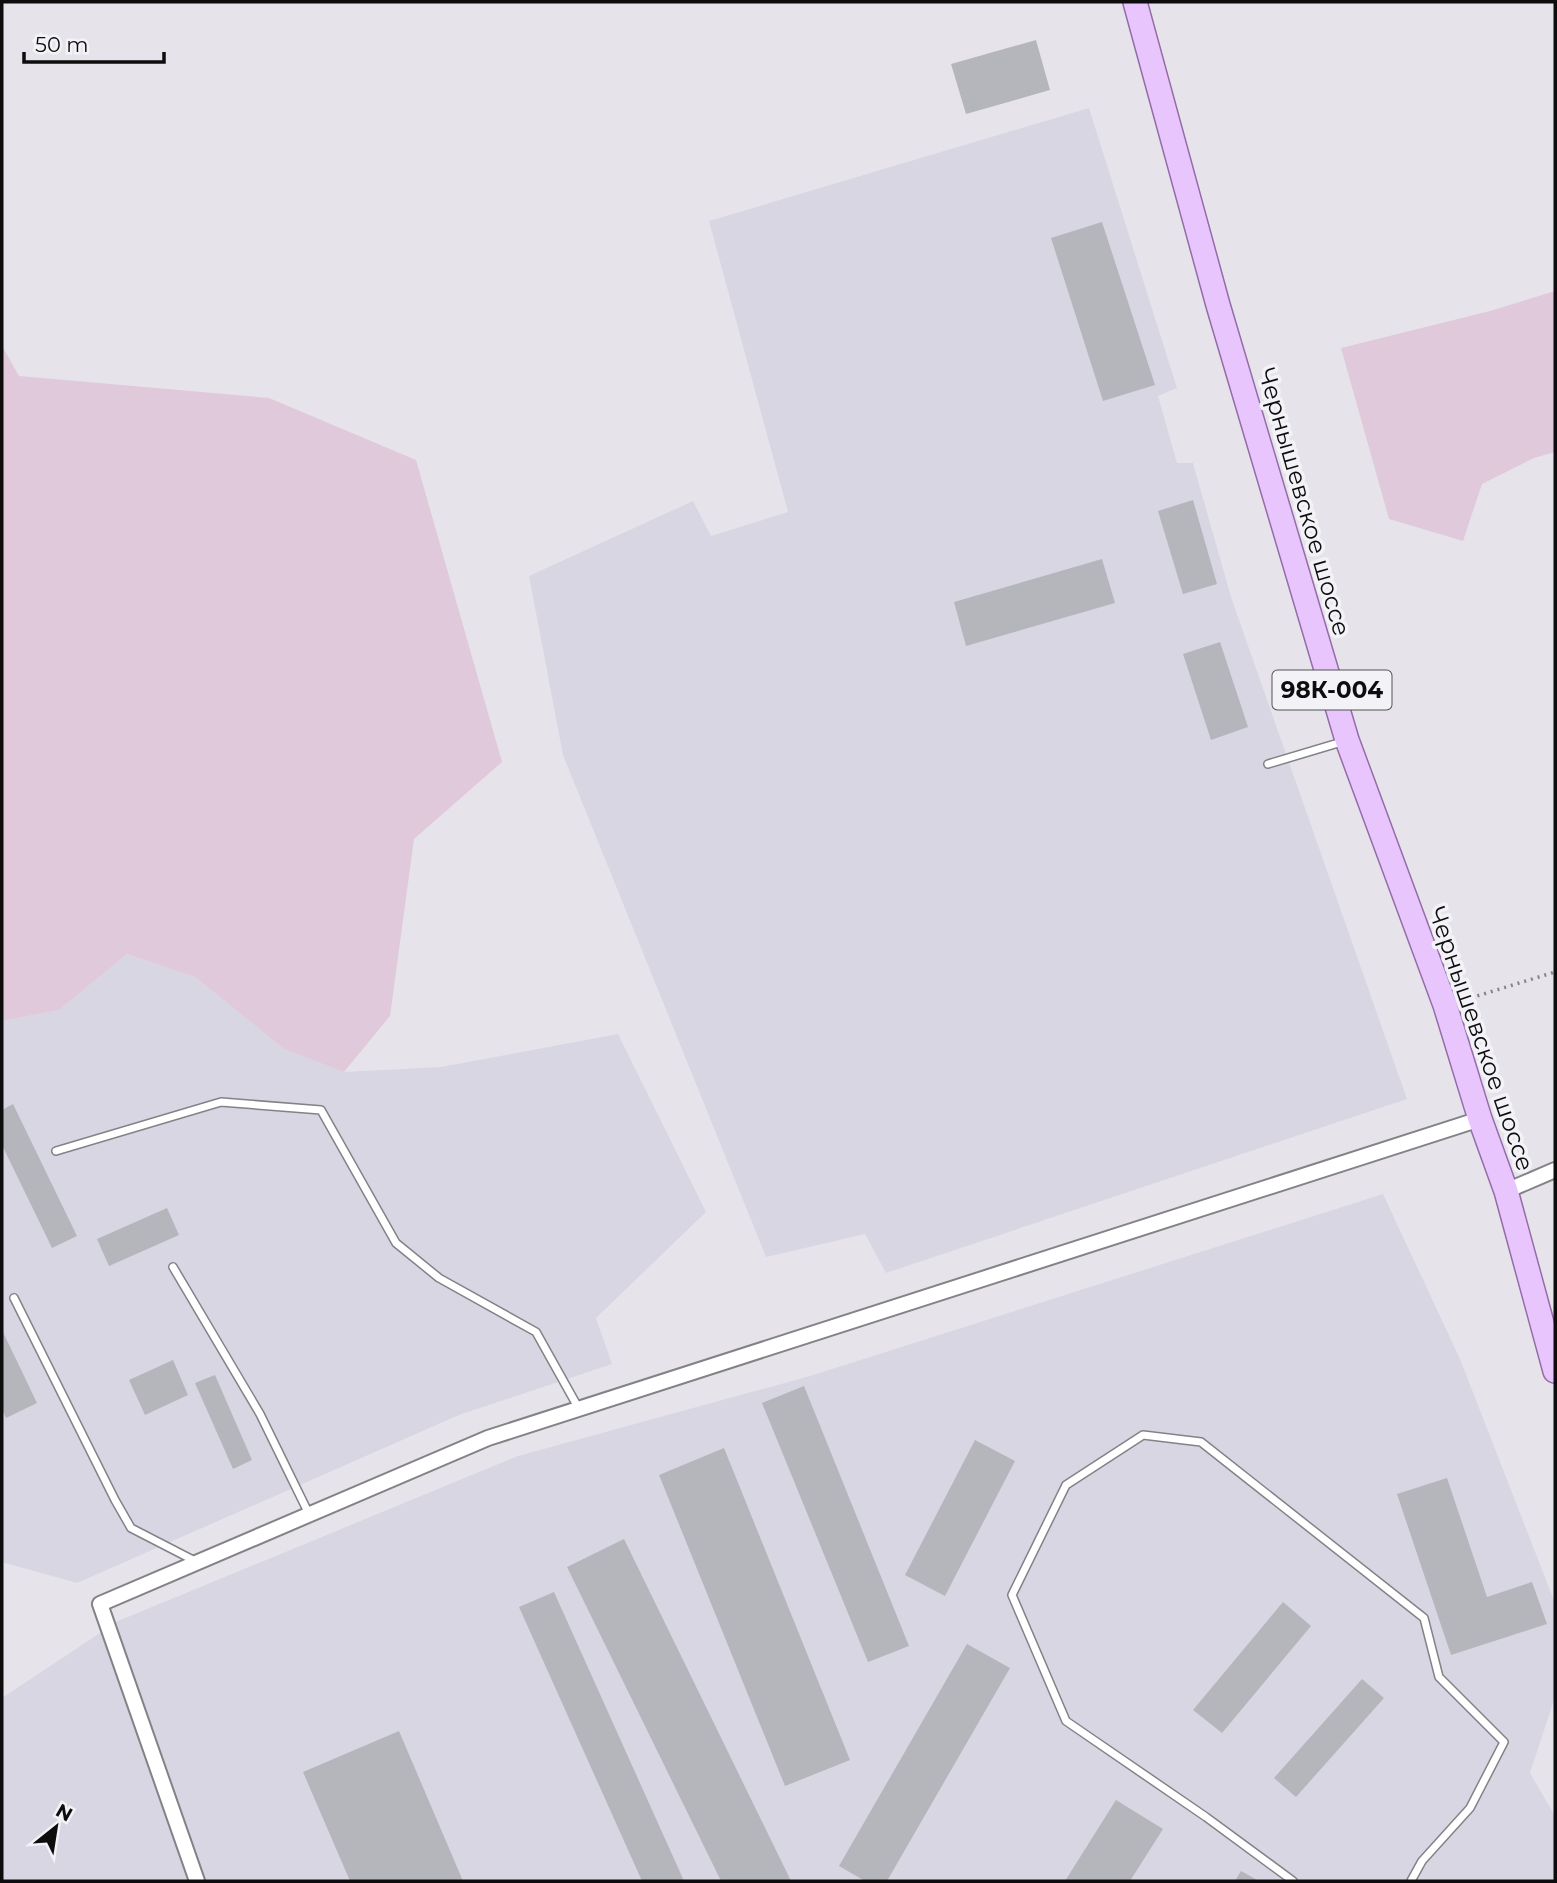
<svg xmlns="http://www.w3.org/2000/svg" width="1557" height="1883" font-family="Montserrat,sans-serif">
<rect width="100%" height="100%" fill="#e6e4ea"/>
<g fill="#d8d6e2">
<path d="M1089 108 1177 388 1158 396 1177 463H1193L1231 597 1407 1099 886 1273 865 1234 766 1257 563 755 529 576 693 501 711 536 788 512 709 221Z"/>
<path d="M127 954 195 977 284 1049 344 1072 441 1067 618 1034 706 1212 596 1318 612 1364 459 1415 77 1583 2 1562V1021L59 1010Z"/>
<path d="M1383 1194 1460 1359 1555 1603V1697L1530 1773 1555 1816V1881H2V1698L118 1621 518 1456 810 1376Z"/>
</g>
<g fill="#dfc9db">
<path d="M1555 291V452L1534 458 1482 484 1463 541 1389 519 1341 348 1490 311Z"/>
<path d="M2 346 19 376 269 398 416 460 502 762 414 839 390 1016 344 1072 284 1049 195 977 127 954 59 1010 2 1021Z"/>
</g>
<g fill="#b5b6bb">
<path d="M1036 40 1050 90 966 114 951 64Z"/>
<path d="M1102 222 1155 385 1103 401 1051 238Z"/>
<path d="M1193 500 1217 584 1183 594 1158 511Z"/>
<path d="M1102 559 1115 603 966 646 954 602Z"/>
<path d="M1220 642 1248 727 1211 740 1183 654Z"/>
<path d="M13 1104 77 1236 52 1248 2 1145V1110Z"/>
<path d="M167 1208 179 1235 109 1266 97 1239Z"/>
<path d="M2 1330 37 1403 6 1418 2 1409Z"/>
<path d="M173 1360 188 1395 145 1415 129 1380Z"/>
<path d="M215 1375 252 1460 233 1469 195 1383Z"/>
<path d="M804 1386 909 1646 868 1662 762 1403Z"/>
<path d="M975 1440 1015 1461 945 1596 905 1575Z"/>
<path d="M724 1448 850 1760 785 1786 659 1475Z"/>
<path d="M1447 1478 1487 1597 1532 1582 1547 1624 1451 1655 1397 1494Z"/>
<path d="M624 1539 791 1881H721L567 1567Z"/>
<path d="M554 1592 684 1881H642L519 1607Z"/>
<path d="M1283 1602 1311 1626 1222 1733 1193 1710Z"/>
<path d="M967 1644 1010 1668 887 1881H865L839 1866Z"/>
<path d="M1362 1679 1384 1698 1296 1797 1274 1778Z"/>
<path d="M399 1731 463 1881H350L303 1772Z"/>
<path d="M1116 1800 1163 1829 1130 1881H1065Z"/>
<path d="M1241 1871 1259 1881H1235Z"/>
</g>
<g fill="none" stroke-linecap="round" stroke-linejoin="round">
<g stroke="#838287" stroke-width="10">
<g id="lane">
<path d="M1268 764 1345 741"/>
<path d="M56 1151 221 1102 321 1110 396 1243 439 1278 536 1332 579 1409"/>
<path d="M173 1267 260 1414 309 1514"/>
<path d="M14 1298 115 1500 131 1528 197 1562"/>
<path d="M1293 1881 1206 1817 1066 1721 1012 1595 1066 1485 1143 1435 1201 1442 1424 1618 1439 1677 1504 1742 1470 1808 1422 1861 1411 1881"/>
</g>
</g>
<g stroke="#838287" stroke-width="18">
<g id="street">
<path d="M1506 1191 1555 1170"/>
<path d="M197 1881 100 1604 488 1438 1480 1119"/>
</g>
</g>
<g stroke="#936ca8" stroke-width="26">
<path id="primary" d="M1135 2 1218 305 1347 740 1445 1005 1480 1119 1506 1191 1555 1371"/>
</g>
<path stroke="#868589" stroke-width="3.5" stroke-dasharray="2 5" stroke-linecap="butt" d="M1464 1000 1555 972"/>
<use href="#lane" stroke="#fff" stroke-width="7"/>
<use href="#street" stroke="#fff" stroke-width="14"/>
<use href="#primary" stroke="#e9c5fd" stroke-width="23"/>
</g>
<g text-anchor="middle" stroke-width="7" stroke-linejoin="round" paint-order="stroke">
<rect fill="#f3f2f7" stroke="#525254" stroke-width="2" x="1272.5" y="670.5" width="119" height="39" rx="5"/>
<g font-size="23" font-weight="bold" fill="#0d0d0e">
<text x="1332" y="698">98К-004</text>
</g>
<g font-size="24" fill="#0d0d0e" stroke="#f3f2f7">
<text transform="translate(1304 502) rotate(74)" y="8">Чернышевское шоссе</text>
<text transform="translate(1481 1039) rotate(71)" y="8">Чернышевское шоссе</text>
</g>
</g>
<rect width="1557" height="1883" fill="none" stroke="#0d0d0e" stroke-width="7"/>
<g transform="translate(56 1827) rotate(30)" stroke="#f3f2f7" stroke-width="5" paint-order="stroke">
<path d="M0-5L12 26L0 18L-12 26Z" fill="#0d0d0e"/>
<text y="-10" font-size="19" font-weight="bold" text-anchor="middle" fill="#0d0d0e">N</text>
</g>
<path d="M24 52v10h140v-10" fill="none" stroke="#0d0d0e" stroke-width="3.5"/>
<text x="35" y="52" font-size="21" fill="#0d0d0e" stroke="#f3f2f7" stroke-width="5" paint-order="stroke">50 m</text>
</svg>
